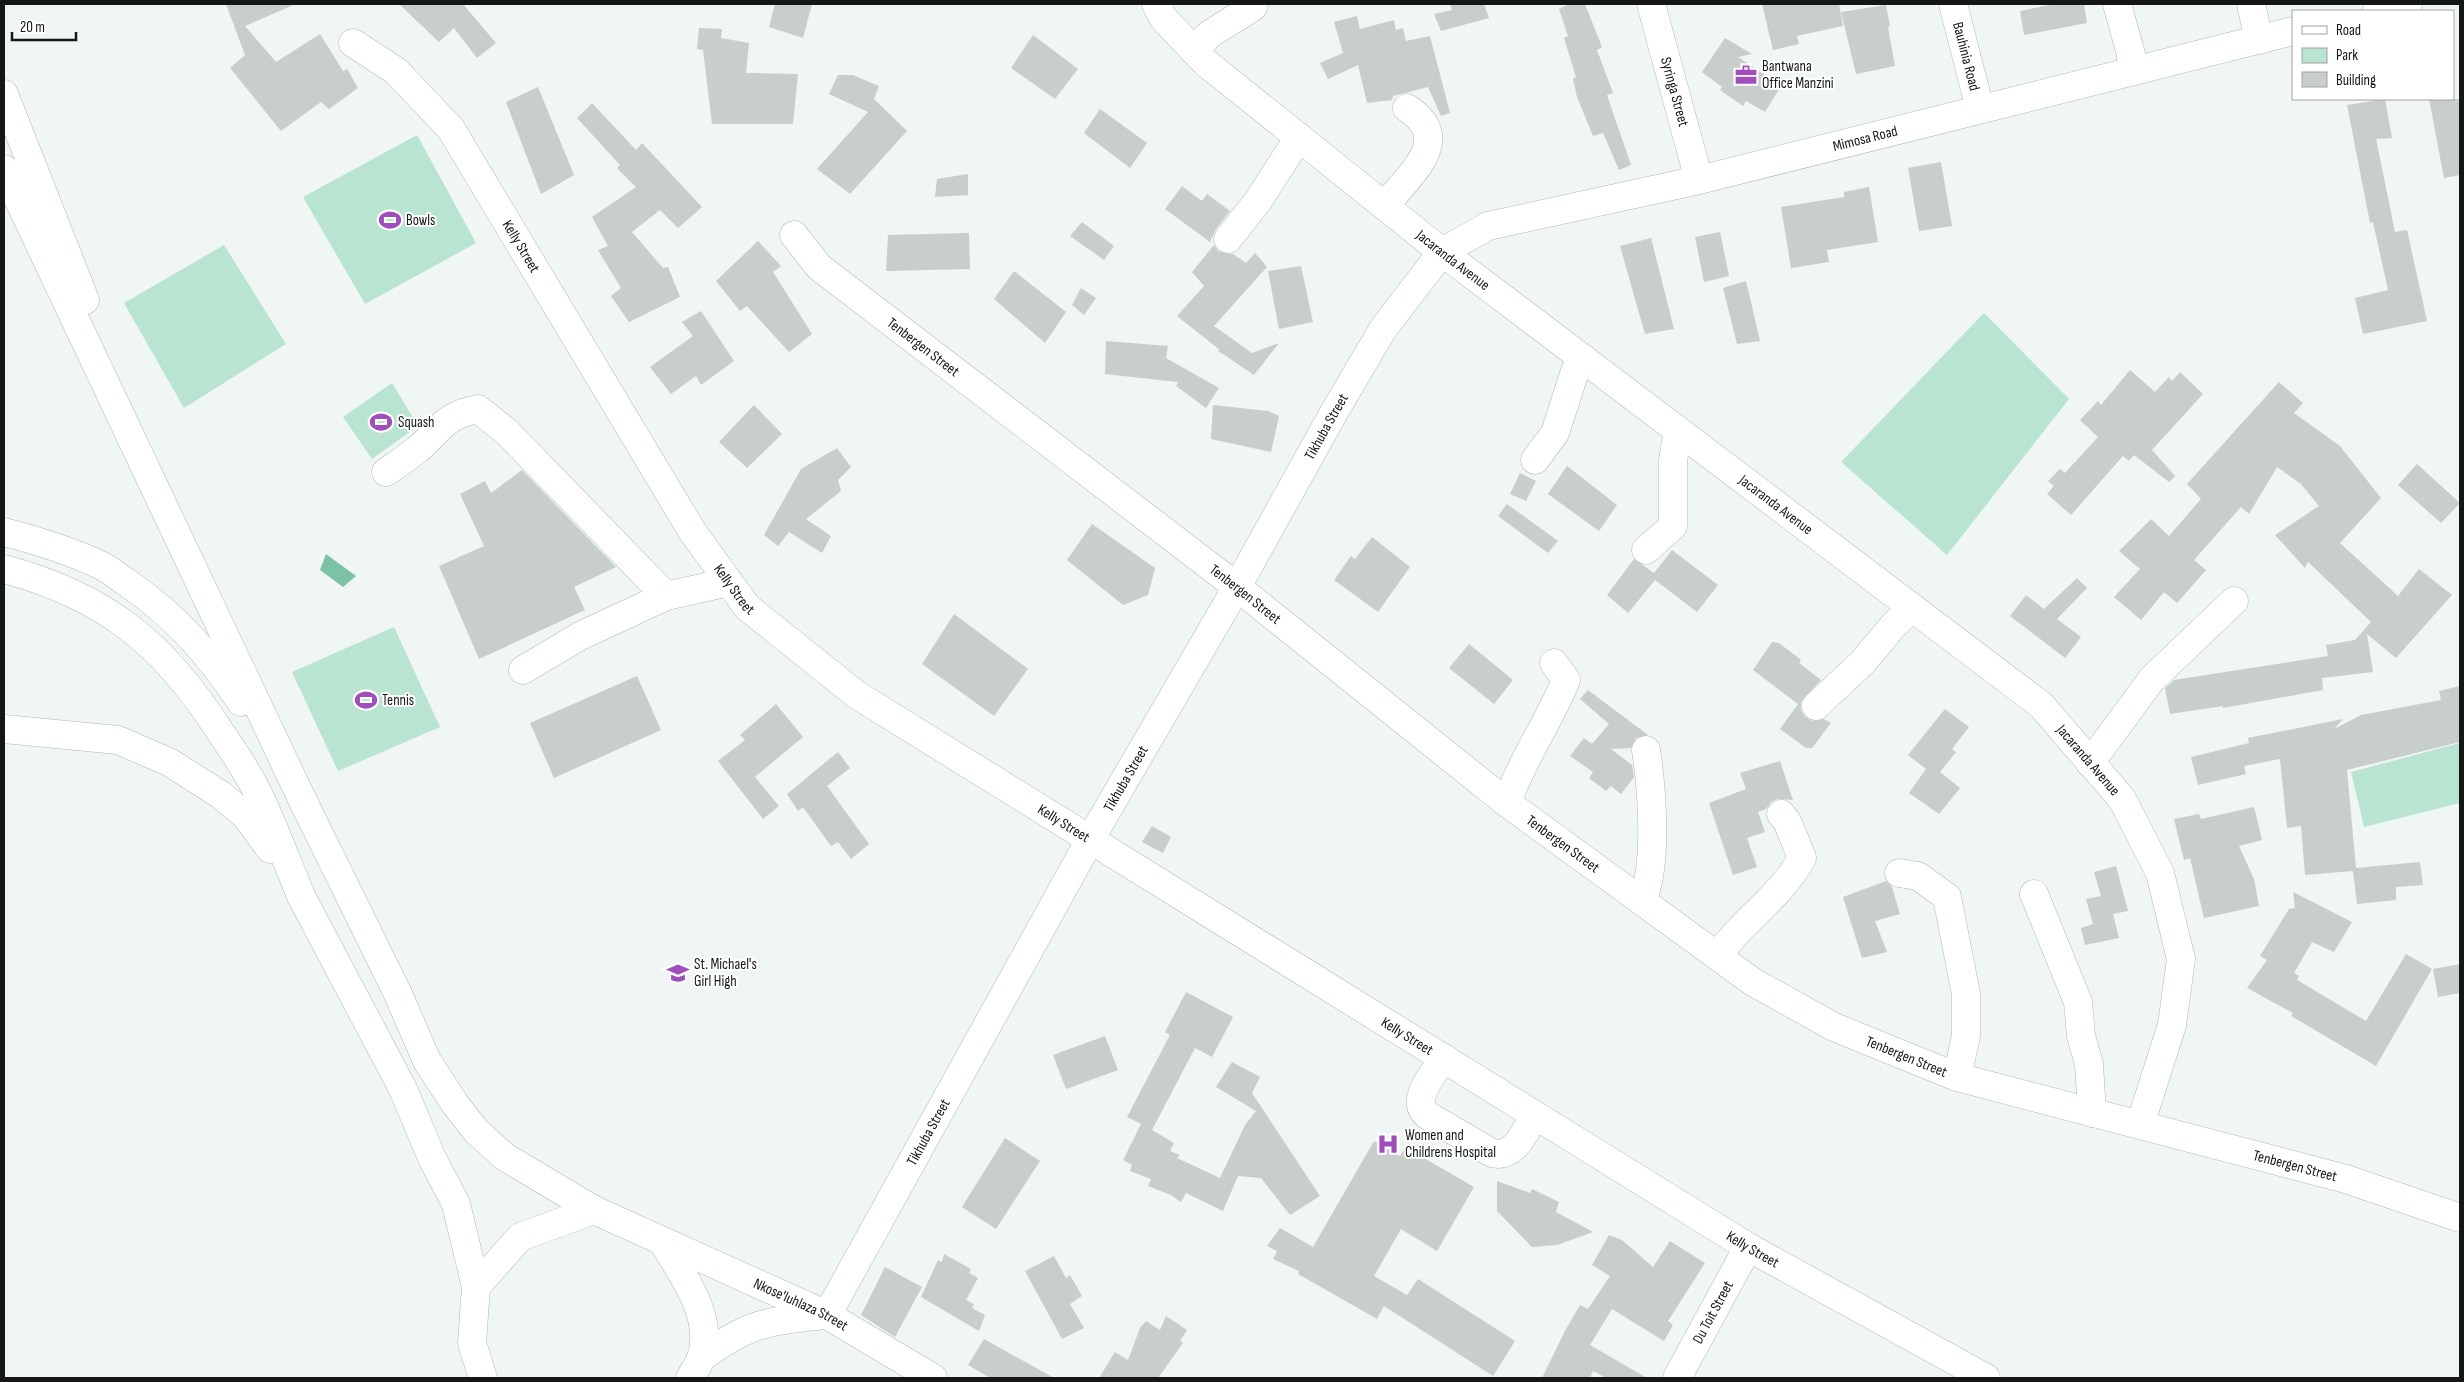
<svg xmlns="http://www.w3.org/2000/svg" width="2464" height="1382" font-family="'Sofia Sans Condensed',sans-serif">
<rect width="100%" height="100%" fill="#eff6f3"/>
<g fill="#b9e4d1">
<path d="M417 135 476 243 365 304 303 197Z"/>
<path d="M224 245 286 344 184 408 124 303Z"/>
<path d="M1984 313 2069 399 1947 555 1841 462Z"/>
<path d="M392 383 418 426 372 459 343 417Z"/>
<path d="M394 627 440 727 338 771 292 672Z"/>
<path d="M2460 743V803L2364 827 2351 772Z"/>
</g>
<path fill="#7cc2a5" d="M326 554 356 576 343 587 320 570Z"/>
<g fill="#c7cecb">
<path d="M226 4H296L245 26 276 62 320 34 343 71 347 69 358 88 329 109 321 102 281 131 230 68 245 55Z"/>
<path d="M399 4H463L496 43 477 58 454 28 439 42Z"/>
<path d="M775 4H812L803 38 769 27Z"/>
<path d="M1450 4H1484L1489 18 1441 31 1434 14 1452 10Z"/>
<path d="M1569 4H1585L1602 47 1597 50 1613 93 1607 95 1631 165 1619 170 1603 133 1593 136 1577 97 1573 79 1576 77 1564 38 1568 36 1559 9Z"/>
<path d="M1762 4H1839L1843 26 1797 36 1799 44 1773 50Z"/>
<path d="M2055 4H2084L2087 23 2024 35 2020 11Z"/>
<path d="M1886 5 1890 26 1888 27 1895 66 1856 74 1841 12Z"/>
<path d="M1357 16 1360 29 1394 20 1396 30 1403 28 1406 41 1430 36 1450 113 1441 116 1428 87 1393 96 1392 100 1367 103 1358 65 1328 79 1320 63 1343 53 1334 22Z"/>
<path d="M699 28 722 29 721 38 749 43 746 73 798 74 793 124H712L703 50 697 49Z"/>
<path d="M1033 35 1078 69 1055 99 1011 68Z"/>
<path d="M1725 38 1752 54 1738 57 1781 86 1765 112 1746 101 1743 106 1720 90 1722 87 1702 72Z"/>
<path d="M838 75H853L879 86 874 99 907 131 850 194 817 169 868 112 829 94Z"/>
<path d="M538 87 574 175 541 194 506 102Z"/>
<path d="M2385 99 2392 138 2376 139 2395 232 2407 230 2427 321 2363 334 2355 298 2388 290 2373 222 2370 223 2347 105Z"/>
<path d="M2429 99H2460V175L2444 178Z"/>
<path d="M592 103 636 150 642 143 702 207 678 228 660 210 632 232 663 268 668 267 680 297 629 322 611 296 621 288 598 250 608 246 592 217 636 187 617 168 620 165 577 118Z"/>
<path d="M1100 109 1147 143 1130 168 1084 133Z"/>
<path d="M1941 162 1952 226 1919 231 1908 168Z"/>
<path d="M968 174V195L935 197 937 179Z"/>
<path d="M1182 186 1202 201 1207 194 1230 211 1216 229 1210 242 1165 209Z"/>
<path d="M1869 187 1878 242 1827 250 1829 262 1791 268 1781 207 1844 197V192Z"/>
<path d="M1082 222 1114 246 1104 260 1070 236Z"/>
<path d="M1720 232 1729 276 1704 282 1695 237Z"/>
<path d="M969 233 970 269 886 271 888 235Z"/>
<path d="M1651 238 1674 329 1645 334 1620 246Z"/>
<path d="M758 241 781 266 773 272 812 334 789 352 747 306 740 311 716 281Z"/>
<path d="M1214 245 1219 252 1233 254 1246 263 1255 253 1267 267 1214 326 1252 353 1279 343 1254 375 1217 350H1220L1177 316 1204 286 1192 272Z"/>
<path d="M1301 266 1313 322 1279 329 1268 271Z"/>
<path d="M1014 271 1066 312 1045 343 994 299Z"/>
<path d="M1746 281 1760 341 1737 344 1723 288Z"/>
<path d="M1081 288 1096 298 1084 315 1072 305Z"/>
<path d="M701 311 734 361 701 385 696 376 671 394 650 367 693 336 682 322Z"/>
<path d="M1106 341 1168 346 1166 358 1219 388 1206 408 1176 386 1178 382 1105 374Z"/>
<path d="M2130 370 2155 392 2169 377 2172 381 2180 372 2203 394 2152 450 2175 476 2169 482 2134 455 2129 461 2123 456 2071 515 2047 494 2054 486 2048 481 2060 469 2065 473 2098 437 2080 420 2098 401 2101 405Z"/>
<path d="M2279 382 2303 403 2294 413 2340 446 2381 498 2340 543 2398 596 2419 569 2452 595 2396 658 2367 634 2373 672 2322 678 2323 690 2223 708V706L2170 714 2165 688 2174 680 2328 656 2326 645 2355 640 2371 622 2308 562 2305 568 2275 535 2319 506 2301 484 2277 467 2249 514 2241 507 2194 560 2206 570 2177 603 2164 592 2141 620 2114 597 2140 569 2119 551 2151 519 2169 536 2201 499 2187 484Z"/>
<path d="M754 405 782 434 747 468 719 442Z"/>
<path d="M1213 405 1268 411 1279 416 1271 452 1211 439Z"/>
<path d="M837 448 851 467 838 480 841 491 806 519 831 536 822 553 789 532 778 546 764 535 801 469Z"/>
<path d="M2417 464 2460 503 2441 523 2398 485Z"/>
<path d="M1567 466 1617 505 1599 531 1548 494Z"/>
<path d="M522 470 616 567 574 587 585 610 479 659 439 566 484 546 460 494 485 481 491 493Z"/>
<path d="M1520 473 1536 481 1526 501 1510 494Z"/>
<path d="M1507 504 1558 541 1548 553 1498 516Z"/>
<path d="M1092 524 1155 568 1148 595 1123 605 1067 560Z"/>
<path d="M1372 537 1410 567 1378 612 1334 580 1351 556 1355 559Z"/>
<path d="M1672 550 1718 585 1697 612 1655 580 1628 613 1607 595 1634 559 1654 573Z"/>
<path d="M2077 578 2087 588 2057 619 2081 637 2065 658 2010 616 2026 595 2044 609Z"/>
<path d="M954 614 1028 669 994 716 922 664Z"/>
<path d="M1772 642 1779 643 1801 660 1799 663 1821 680 1801 702V710L1805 717 1812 721 1824 719 1831 723 1812 748H1806L1780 729 1798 704 1753 670Z"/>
<path d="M1469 644 1513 680 1494 704 1449 668Z"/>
<path d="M637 676 661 730 554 778 530 723Z"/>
<path d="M2460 686V742L2347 770 2356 868 2420 862 2423 885 2396 887V900L2357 904 2353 871 2305 875 2301 826 2287 828 2280 759 2244 766 2246 774 2198 785 2191 757 2249 743 2248 738 2343 719 2334 729 2361 715 2441 700 2439 691Z"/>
<path d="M1588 690 1648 735 1636 738 1631 748 1611 749 1632 765 1634 777 1621 794 1611 786 1606 791 1589 778 1593 772 1570 756 1584 738 1592 744 1609 724 1580 699Z"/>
<path d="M776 704 803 737 755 777 779 806 763 819 718 761 745 740 740 735Z"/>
<path d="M1945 709 1969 727 1952 749 1956 752 1940 772 1960 788 1939 814 1909 793 1926 769 1908 755Z"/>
<path d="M838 752 850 768 827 786 869 844 851 859 838 842 831 846 803 807 798 811 787 794Z"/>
<path d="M1780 761 1793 800 1778 799 1771 802 1766 809 1758 812 1765 832 1747 838 1757 867 1733 875 1709 803 1746 789 1740 773Z"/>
<path d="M2254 807 2262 840 2239 846 2254 879 2259 906 2204 918 2190 858 2184 860 2174 819 2199 814 2201 819Z"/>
<path d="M1152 826 1171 837 1163 853 1142 842Z"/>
<path d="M2116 866 2128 911 2113 914 2119 938 2085 945 2081 928 2093 924 2086 899 2101 896 2094 872Z"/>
<path d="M1886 881 1892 887 1900 914 1875 921 1887 952 1862 958 1843 897Z"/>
<path d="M2293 892 2352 922 2334 952 2312 942 2294 973 2299 976 2297 980 2366 1021 2406 954 2432 969 2376 1066 2291 1016 2293 1013 2247 988 2267 960 2260 956 2289 909 2295 908Z"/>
<path d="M2460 964V993L2438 997 2433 969Z"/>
<path d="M1186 992 1233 1017 1212 1057 1195 1048 1152 1130 1174 1143 1170 1151 1180 1155 1177 1158 1220 1178 1245 1125 1256 1111 1216 1087 1232 1062 1260 1077 1252 1093 1320 1196 1290 1215 1261 1178 1238 1176 1223 1211 1186 1193 1181 1202 1171 1195 1148 1186 1151 1179 1130 1171 1132 1165 1123 1160 1141 1124 1127 1117 1170 1035 1165 1032Z"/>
<path d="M1105 1036 1118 1070 1066 1089 1053 1055Z"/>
<path d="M1005 1138 1040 1161 996 1229 962 1207Z"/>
<path d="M1374 1141 1400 1156 1405 1147 1474 1187 1437 1251 1401 1229 1374 1276 1407 1295 1418 1279 1515 1341 1493 1376 1384 1306 1377 1319 1298 1274 1299 1271 1273 1259 1277 1251 1267 1246 1280 1228 1313 1247Z"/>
<path d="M1497 1181 1530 1193 1532 1189 1559 1202 1556 1212 1593 1232 1557 1245 1532 1247 1497 1211Z"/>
<path d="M1609 1235 1622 1240 1653 1267 1670 1241 1705 1263 1668 1321 1673 1325 1664 1341 1612 1309 1590 1345 1647 1378H1606L1593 1371 1590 1378H1542L1565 1331 1580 1305 1588 1309 1610 1276 1592 1265Z"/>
<path d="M944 1254 971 1269 969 1273 978 1278 966 1300 974 1304 972 1308 985 1315 979 1331 921 1297 938 1260 942 1262Z"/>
<path d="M1054 1256 1066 1278 1070 1275 1082 1296 1070 1304 1084 1328 1062 1339 1025 1271Z"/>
<path d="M885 1267 922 1287 895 1337 861 1315Z"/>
<path d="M1166 1316 1187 1330 1180 1341 1183 1343 1158 1378H1099L1115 1352 1128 1360 1140 1328 1146 1321 1160 1330Z"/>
<path d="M984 1339 1054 1378H990L968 1365Z"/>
</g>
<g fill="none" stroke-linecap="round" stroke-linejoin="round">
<g stroke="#b1b8b5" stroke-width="29">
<g id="minor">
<path id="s1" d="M1156 4 1163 18 1206 63 1442 252 2041 705 2122 799 2160 873 2181 959 2172 1025 2140 1125"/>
<path id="s2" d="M1651 4 1699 180"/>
<path id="s3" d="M1953 4 1980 109"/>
<path d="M2117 4 2131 54V71"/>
<path d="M2251 4 2259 40"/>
<path d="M2377 11 2408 4"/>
<path id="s4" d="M353 43 396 71 451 129 692 531 747 607 857 695 1748 1247 1986 1378"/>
<path d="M1193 50 1210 34 1253 7"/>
<path d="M1385 206C1408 175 1456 140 1407 108"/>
<path id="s5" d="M794 235 819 267 1237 587 1507 803 1753 982 1834 1027 1957 1077 2346 1179 2460 1218"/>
<path d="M1228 239 1258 201 1299 137"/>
<path d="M1535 460 1555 433 1575 371 1585 360"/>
<path d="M386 472C397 465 408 457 418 449 441 429 445 415 478 409L507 432 666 596"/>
<path d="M1646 550 1673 526V461L1678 430"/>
<path d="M523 670 580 636 666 596 729 582"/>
<path d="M1816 706 1862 663 1893 626 1912 608"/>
<path d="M2090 763 2152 679 2234 601"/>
<path d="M1507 803C1522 759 1549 722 1566 680L1554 663"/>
<path d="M1899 873 1918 876 1947 897 1966 994V1036L1957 1077"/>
<path d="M2034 894 2078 1002 2081 1036 2089 1064 2092 1113"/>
<path d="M1642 901C1658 865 1652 789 1646 750"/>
<path d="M1718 956C1742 920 1781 897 1802 858L1788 823 1781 814"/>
<path d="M1444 1058C1434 1073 1409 1100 1427 1115L1492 1153C1515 1159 1525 1131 1535 1115"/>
<path id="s6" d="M827 1315 1091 838 1237 587 1333 414 1383 329 1442 252 1488 226 1699 180 2293 31"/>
<path id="s7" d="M1677 1378 1748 1247"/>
</g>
</g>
<g stroke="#b1b8b5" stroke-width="29">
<g id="major">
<path id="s8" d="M301 797 398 994 427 1061 455 1104 476 1131 505 1157 594 1210 827 1315 933 1378"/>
<path d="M301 896 403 1089 432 1158 456 1204 476 1287 472 1343 483 1378"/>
<path d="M663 1242C682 1275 715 1317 701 1358 699 1365 693 1372 690 1378"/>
<path d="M476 1287 520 1237 594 1210"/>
<path d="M701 1358C748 1323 768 1321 825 1315"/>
</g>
</g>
<g stroke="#b1b8b5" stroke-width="29">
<g id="highway">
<path d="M4 94 85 300"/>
<path d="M4 169 301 797"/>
<path d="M4 532C35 540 68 550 98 564 108 568 117 576 126 582 176 616 208 653 241 702"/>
<path d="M4 569C105 596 163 643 219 730 233 751 248 772 259 795 274 827 287 862 301 896"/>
<path d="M4 729 118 740 169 762 221 795 246 816 270 849"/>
</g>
</g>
<use href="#minor" stroke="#fff" stroke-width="28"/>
<use href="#major" stroke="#fff" stroke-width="28"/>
<use href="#highway" stroke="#fff" stroke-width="28"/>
</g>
<defs>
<g id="office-bare" transform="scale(1.725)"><path d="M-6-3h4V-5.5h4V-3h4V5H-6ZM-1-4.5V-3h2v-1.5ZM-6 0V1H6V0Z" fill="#a04ebd" stroke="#fff" stroke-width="2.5" paint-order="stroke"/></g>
<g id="stadium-bare" transform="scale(1.725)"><path d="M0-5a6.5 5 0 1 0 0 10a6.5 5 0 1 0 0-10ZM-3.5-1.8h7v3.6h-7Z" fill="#a04ebd" stroke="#fff" stroke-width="2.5" paint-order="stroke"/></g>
<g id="school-bare" transform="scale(1.725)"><path d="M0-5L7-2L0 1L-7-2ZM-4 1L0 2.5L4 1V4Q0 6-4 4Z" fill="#a04ebd" stroke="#fff" stroke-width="2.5" paint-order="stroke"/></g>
<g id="hospital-bare" transform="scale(1.725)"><path d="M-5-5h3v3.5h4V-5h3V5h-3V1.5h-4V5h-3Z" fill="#a04ebd" stroke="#fff" stroke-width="2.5" paint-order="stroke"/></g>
</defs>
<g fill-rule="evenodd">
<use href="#office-bare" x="1746" y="75"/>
<use href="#stadium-bare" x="390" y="220"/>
<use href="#stadium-bare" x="381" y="422"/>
<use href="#stadium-bare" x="366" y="700"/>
<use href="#school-bare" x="678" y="973"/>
<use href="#hospital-bare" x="1388" y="1144"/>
</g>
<g text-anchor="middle" stroke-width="4" stroke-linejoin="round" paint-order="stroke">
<g font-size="15" fill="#141715" stroke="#fff">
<text dy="5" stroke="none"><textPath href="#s3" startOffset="54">Bauhinia Road</textPath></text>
<text dy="5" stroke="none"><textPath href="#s2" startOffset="91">Syringa Street</textPath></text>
<text dy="5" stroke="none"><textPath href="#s6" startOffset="1669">Mimosa Road</textPath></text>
<text dy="5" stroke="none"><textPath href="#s4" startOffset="268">Kelly Street</textPath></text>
<text dy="5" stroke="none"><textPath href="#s1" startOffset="394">Jacaranda Avenue</textPath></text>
<text dy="5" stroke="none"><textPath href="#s5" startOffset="172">Tenbergen Street</textPath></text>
<text dy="5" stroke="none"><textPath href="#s6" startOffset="1019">Tikhuba Street</textPath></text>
<text dy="5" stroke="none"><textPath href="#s1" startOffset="799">Jacaranda Avenue</textPath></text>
<text dy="5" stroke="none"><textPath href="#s4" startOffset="672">Kelly Street</textPath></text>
<text dy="5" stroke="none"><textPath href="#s5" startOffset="578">Tenbergen Street</textPath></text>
<text dy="5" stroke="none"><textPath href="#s1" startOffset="1204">Jacaranda Avenue</textPath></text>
<text dy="5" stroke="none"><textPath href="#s6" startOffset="614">Tikhuba Street</textPath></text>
<text dy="5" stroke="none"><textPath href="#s4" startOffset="1078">Kelly Street</textPath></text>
<text dy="5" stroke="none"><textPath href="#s5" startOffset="982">Tenbergen Street</textPath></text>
<text dy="5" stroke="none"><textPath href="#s4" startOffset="1482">Kelly Street</textPath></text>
<text dy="5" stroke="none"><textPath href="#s5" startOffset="1388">Tenbergen Street</textPath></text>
<text dy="5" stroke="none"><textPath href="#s6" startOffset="209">Tikhuba Street</textPath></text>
<text dy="5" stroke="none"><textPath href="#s5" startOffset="1792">Tenbergen Street</textPath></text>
<text dy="5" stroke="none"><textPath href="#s4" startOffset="1888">Kelly Street</textPath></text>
<text dy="5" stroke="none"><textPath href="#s8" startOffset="748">Nkose'luhlaza Street</textPath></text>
<text dy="5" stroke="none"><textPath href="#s7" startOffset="75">Du Toit Street</textPath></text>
</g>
<g font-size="15" fill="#141715" stroke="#fff" text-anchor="start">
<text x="1762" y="71">Bantwana<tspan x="1762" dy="17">Office Manzini</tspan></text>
<text x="406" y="225">Bowls</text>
<text x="398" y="427">Squash</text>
<text x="382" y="705">Tennis</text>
<text x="694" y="969">St. Michael's<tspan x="694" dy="17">Girl High</tspan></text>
<text x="1405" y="1140">Women and<tspan x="1405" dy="17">Childrens Hospital</tspan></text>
</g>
</g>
<rect width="2464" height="1382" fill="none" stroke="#141715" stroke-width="10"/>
<rect x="2292" y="10" width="162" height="90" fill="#ffffff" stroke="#a1a2a1"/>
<rect x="2302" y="26" width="25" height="8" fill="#ffffff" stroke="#a1a2a1"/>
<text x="2336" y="35" font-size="15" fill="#141715">Road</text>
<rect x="2302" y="48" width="25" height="15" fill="#b9e4d1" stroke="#a1a2a1"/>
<text x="2336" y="60" font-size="15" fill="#141715">Park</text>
<rect x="2302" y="72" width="25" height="15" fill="#c7cecb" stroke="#a1a2a1"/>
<text x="2336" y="85" font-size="15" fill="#141715">Building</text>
<path d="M12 32v8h64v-8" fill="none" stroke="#141715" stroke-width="2.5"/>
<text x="20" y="32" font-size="15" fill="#141715" stroke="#ffffff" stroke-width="4" paint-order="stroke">20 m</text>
</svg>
